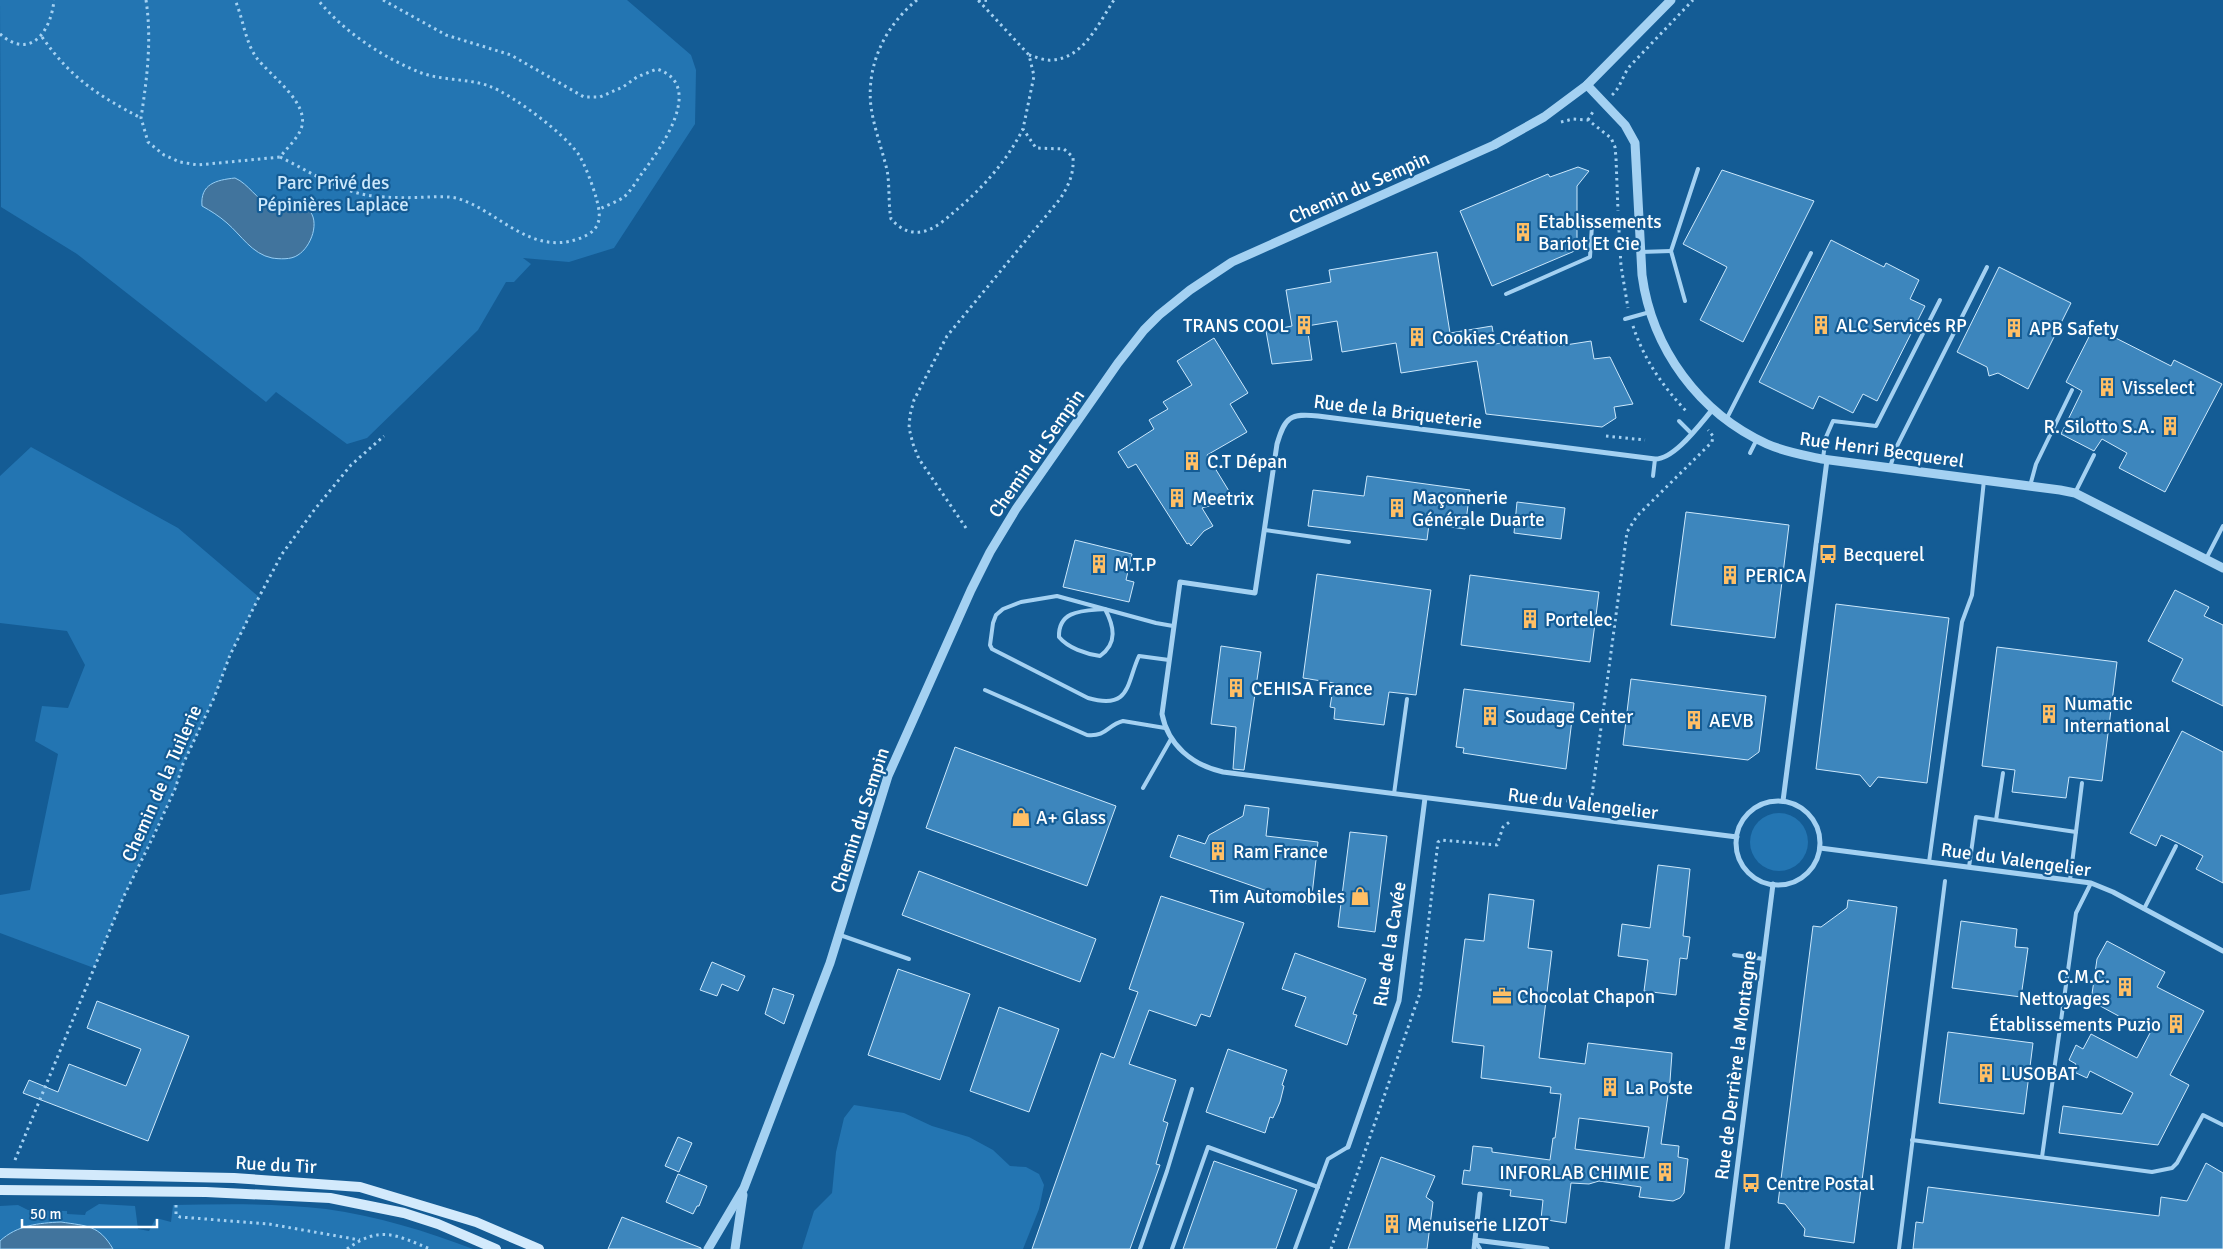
<svg xmlns="http://www.w3.org/2000/svg" width="2223" height="1249" font-family="Signika,sans-serif">
<rect width="100%" height="100%" fill="#145c95"/>
<g fill="#2375b2">
<path d="M0 0H627L691 55 696 70 695 124 614 248 569 262 523 258 531 264 514 282H506L478 330 367 438 347 444 276 392 266 402 77 254 1 207Z"/>
<path d="M31 447 178 528 259 597 230 655 214 698 183 764 175 789 123 898 94 968 0 933V895L30 890 58 754 35 741 42 706 68 708 85 665 67 631 0 623V476Z"/>
<circle cx="1779" cy="842" r="29"/>
<path d="M854 1105 904 1113 932 1126 969 1137 993 1150 1010 1166 1026 1167 1039 1174 1044 1185 1039 1209 1023 1249H802L814 1211 832 1193 836 1152 844 1118Z"/>
<path d="M99 1204 135 1206 138 1229 149 1231 156 1218 171 1222 173 1205C224 1204 276 1203 326 1209 377 1216 426 1231 473 1249H0V1206L18 1205 28 1210 67 1211V1214L85 1215 86 1212Z"/>
</g>
<g fill="#41749d" stroke="#96cef5">
<path d="M235 178C249 184 256 200 271 205 282 208 300 201 308 209 321 221 311 247 298 255 291 260 279 259 272 258 252 254 241 235 227 223 219 216 211 211 202 206 200 184 216 180 235 178Z"/>
<path d="M61 1222C87 1226 99 1225 113 1249H0V1241C17 1225 39 1223 61 1222Z"/>
</g>
<g fill="#3d86bd" stroke="#cce8fc" fill-rule="evenodd">
<path d="M1578 167 1589 171 1577 186V250L1492 286 1460 211 1548 174 1550 177Z"/>
<path d="M1722 170 1814 201 1743 342 1700 320 1727 267 1683 244Z"/>
<path d="M1831 240 1884 267 1886 263 1919 280 1910 299 1925 306 1877 401 1863 394 1853 413 1819 396 1813 409 1759 382Z"/>
<path d="M1437 252 1450 333 1492 326 1495 344 1557 334 1559 346 1591 341 1594 359 1610 357 1633 404 1614 407 1616 418 1602 427 1486 414 1477 361 1401 373 1396 343 1342 352 1337 321 1307 326 1312 360 1272 364 1266 331 1292 326 1286 290 1331 282 1329 270Z"/>
<path d="M1999 267 2071 303 2028 389 1998 373 1989 376 1987 367 1957 352Z"/>
<path d="M2094 327 2171 366 2174 360 2222 384 2165 492 2119 468 2127 453 2102 439 2094 451 2061 434 2082 391 2066 382Z"/>
<path d="M1214 338 1248 393 1230 404 1247 432 1207 455 1232 496 1230 497 1232 500 1202 508 1213 526 1204 531 1191 546 1189 543 1187 544 1136 464 1128 468 1118 452 1154 429 1149 420 1168 409 1163 402 1192 385 1177 361Z"/>
<path d="M1367 476 1470 490 1465 529 1429 524 1427 540 1308 526 1313 490 1364 496Z"/>
<path d="M1517 502 1565 508 1561 539 1514 533Z"/>
<path d="M1686 512 1789 525 1775 638 1671 625Z"/>
<path d="M1075 540 1132 554 1126 580 1134 582 1129 602 1063 587Z"/>
<path d="M1317 574 1431 590 1416 695 1389 692 1384 725 1334 719 1335 708 1330 707 1334 683 1303 678Z"/>
<path d="M1470 575 1599 592 1590 662 1461 645Z"/>
<path d="M2175 590 2209 607 2204 616 2223 625V706L2172 681 2183 659 2148 641Z"/>
<path d="M1836 604 1949 618 1927 783 1878 777 1870 787 1860 775 1816 769Z"/>
<path d="M1221 646 1261 652 1244 770 1233 769 1236 727 1211 724Z"/>
<path d="M1997 647 2117 662 2102 781 2069 777 2066 798 2012 792 2015 770 1982 766Z"/>
<path d="M1631 679 1766 696 1759 752 1748 760 1623 745Z"/>
<path d="M1464 689 1574 703 1566 769 1463 753 1464 748 1456 747Z"/>
<path d="M2182 731 2223 752V883L2196 869 2203 856 2178 843 2161 835 2156 846 2130 833Z"/>
<path d="M955 747 1116 806 1087 886 926 828Z"/>
<path d="M1245 805 1269 808 1266 836 1318 842 1311 904 1269 899 1270 892 1170 857 1178 835 1205 844 1209 835 1243 816Z"/>
<path d="M1350 832 1387 836 1375 932 1338 927Z"/>
<path d="M1658 865 1690 869 1683 936 1690 937 1687 959 1680 958 1676 995 1644 991 1648 960 1618 956 1622 924 1650 928Z"/>
<path d="M919 871 1096 939 1080 982 902 915Z"/>
<path d="M1489 894 1534 900 1528 948 1552 951 1539 1058 1585 1064 1588 1043 1672 1053 1670 1081 1661 1144 1679 1146 1678 1157 1688 1159 1684 1193 1680 1198 1673 1201 1639 1197 1641 1187 1599 1181 1589 1184 1571 1183 1566 1223 1541 1219 1543 1200 1510 1196 1511 1190 1462 1184 1464 1170 1470 1171 1473 1146 1492 1148V1152L1550 1160 1553 1138H1555L1561 1094 1550 1093 1551 1087 1481 1078 1484 1046 1452 1042 1465 939 1484 941ZM1579 1118 1649 1127 1644 1158 1575 1149Z"/>
<path d="M1161 896 1244 923 1210 1017 1201 1014 1196 1026 1149 1010 1129 1064 1176 1080 1163 1121 1168 1123 1156 1164 1160 1165 1130 1249H1032L1101 1053 1114 1058 1138 992 1129 989Z"/>
<path d="M1848 900 1897 907 1854 1243 1804 1236 1805 1229 1785 1204 1778 1203 1813 926 1821 927 1847 908Z"/>
<path d="M1961 921 2017 929 2015 947 2028 948 2021 997 1952 988Z"/>
<path d="M2107 941 2165 972 2157 987 2204 1011 2170 1075 2189 1085 2158 1145 2059 1133 2063 1106 2122 1114 2133 1093 2090 1071 2087 1078 2072 1071 2076 1064 2069 1060 2076 1045 2083 1049 2091 1034 2137 1058 2150 1033 2091 1001 2097 959Z"/>
<path d="M1295 953 1366 979 1353 1014 1357 1015 1347 1045 1295 1026 1306 997 1282 989Z"/>
<path d="M712 962 745 976 738 991 722 984 717 996 700 990Z"/>
<path d="M898 969 970 994 940 1080 868 1055Z"/>
<path d="M773 988 794 995 784 1024 765 1014Z"/>
<path d="M97 1001 189 1036 148 1141 23 1093 29 1080 58 1092 69 1064 126 1086 141 1049 87 1028Z"/>
<path d="M999 1007 1059 1029 1029 1112 970 1091Z"/>
<path d="M1948 1032 2033 1043 2024 1114 1939 1103Z"/>
<path d="M1228 1049 1287 1070 1282 1085 1284 1086 1280 1102 1273 1118 1270 1117 1265 1133 1206 1112Z"/>
<path d="M678 1137 692 1143 679 1172 665 1166Z"/>
<path d="M1381 1157 1435 1176 1426 1197 1433 1202 1427 1249H1348Z"/>
<path d="M1214 1161 1297 1190 1276 1249H1183Z"/>
<path d="M2206 1163 2223 1173V1249H1913L1916 1222 1923 1223 1928 1187 2159 1216 2161 1197 2187 1201Z"/>
<path d="M678 1174 707 1186 699 1206H697L693 1214 666 1202Z"/>
<path d="M622 1217 701 1248V1249H608Z"/>
</g>
<g fill="none" stroke-linecap="round" stroke-linejoin="round">
<g stroke="#a4d1f2" stroke-width="3" stroke-dasharray="2.5 4" stroke-linecap="butt">
<path d="M146 0C152 40 147 78 141 118L148 142 164 155 180 162 198 165 280 157C287 148 297 139 301 129 311 103 270 76 256 57 245 41 243 18 235 0"/>
<path d="M383 0 446 35 511 55 584 97H600L623 87 637 77 657 69C706 85 661 148 643 172 637 180 631 191 624 197 617 202 607 205 600 209"/>
<path d="M917 0C885 26 866 65 871 107 874 128 882 149 887 170 890 186 888 203 891 219 900 229 911 235 925 231 936 228 946 219 954 212 983 188 1006 162 1023 129"/>
<path d="M978 1 990 0"/>
<path d="M0 34C31 61 51 31 54 0"/>
<path d="M42 37C71 78 97 95 141 118"/>
<path d="M1029 55C1036 57 1045 61 1052 60 1084 58 1098 24 1114 0"/>
<path d="M1612 95C1621 87 1622 76 1630 66L1693 0"/>
<path d="M1588 120 1594 110"/>
<path d="M1561 122 1573 119 1588 120 1611 138 1615 147 1616 158 1618 211"/>
<path d="M280 157C311 172 339 192 373 196 391 198 409 198 426 197 436 197 447 196 456 198 497 209 529 256 578 239 586 236 595 232 598 223 601 215 598 205 596 197 592 184 586 167 579 155 565 134 513 95 489 86 467 78 441 81 419 72 382 57 343 31 318 0"/>
<path d="M1619 230 1621 266 1628 308"/>
<path d="M1633 326C1644 360 1664 388 1688 413"/>
<path d="M1606 436 1645 440"/>
<path d="M966 528 919 459 913 444 909 428 910 415 914 400 947 336 1060 199C1069 185 1074 174 1073 157L1064 149 1036 148 1023 129 1034 76 1029 55 978 0"/>
<path d="M1534 798 1591 803 1627 532 1637 516 1712 442 1713 436 1708 430"/>
<path d="M15 1160 123 898 154 835 175 789 183 764 214 698 230 655 259 597 282 554 315 509 351 465 384 436"/>
<path d="M176 1205V1215L180 1217 269 1224 360 1240"/>
<path d="M347 1249C380 1225 396 1235 430 1249"/>
<path d="M1331 1249 1420 993 1438 842 1441 840 1497 845 1503 827 1512 820"/>
</g>
<g stroke="#a4d1f2" stroke-width="4">
<path d="M1640 252 1671 251"/>
<path d="M1506 294 1590 257 1592 225 1607 221 1638 222"/>
<path d="M1685 301 1671 251 1698 169"/>
<path d="M1625 319 1650 312"/>
<path d="M1727 418 1811 253"/>
<path d="M1679 421 1691 433"/>
<path d="M1750 453 1757 439"/>
<path d="M1823 458 1826 437 1833 421 1876 426 1940 300"/>
<path d="M1890 467 1897 446 1987 267"/>
<path d="M1653 476 1655 459"/>
<path d="M2030 486 2036 464 2072 390"/>
<path d="M2075 493 2094 455"/>
<path d="M1265 530 1349 542"/>
<path d="M2206 559 2223 526"/>
<path d="M1105 609C1114 626 1118 643 1100 656 1086 654 1068 648 1059 637 1058 609 1085 611 1105 609Z"/>
<path d="M1169 660 1139 656C1126 684 1131 710 1088 698L992 649 990 645 993 623 996 615 1003 609 1021 602 1057 596 1156 623 1173 626"/>
<path d="M985 690 1087 735C1107 737 1107 725 1123 721L1165 728"/>
<path d="M1143 788 1171 739"/>
<path d="M1394 794 1407 699"/>
<path d="M1996 820 2003 773"/>
<path d="M1929 862 1962 622 1972 595 1984 480"/>
<path d="M1969 867 1976 817 2076 832"/>
<path d="M2070 880 2082 783"/>
<path d="M2144 909 2176 846"/>
<path d="M840 935 909 959"/>
<path d="M1734 955 1764 959"/>
<path d="M1912 1140 2152 1172 2172 1168 2177 1163 2203 1115 2223 1125"/>
<path d="M2042 1157 2076 913 2091 883"/>
<path d="M1475 1240 1480 1249"/>
<path d="M1140 1249 1167 1171 1192 1089"/>
<path d="M1172 1249 1208 1147 1318 1187"/>
<path d="M1295 1249 1328 1159 1348 1147"/>
<path d="M1899 1249 1945 881"/>
</g>
<g stroke="#a4d1f2" stroke-width="5">
<path d="M1713 409C1700 424 1675 459 1655 459L1318 416C1290 413 1285 417 1277 444L1255 593 1180 582 1162 714C1168 745 1192 765 1223 772L1737 837"/>
<path d="M1783 801 1827 460"/>
<circle cx="1778" cy="843" r="42"/>
<path d="M1820 848 2091 883 2113 892 2223 951"/>
<path d="M1348 1147 1399 1001 1425 798"/>
<path d="M1475 1240 1547 1249"/>
<path d="M1474 1249 1480 1194"/>
<path d="M1727 1249 1773 884"/>
</g>
<g stroke="#a4d1f2" stroke-width="9">
<path d="M1587 85 1625 125 1635 143 1642 275C1652 349 1699 413 1767 444 1785 452 1804 455 1822 459L2060 490 2075 493 2223 568"/>
<path d="M708 1249 744 1188 830 963 888 776 971 590 990 552 1016 509 1118 363 1144 330 1159 315 1190 290 1232 262 1494 145 1544 117 1587 85 1671 0"/>
<path d="M735 1249 743 1195"/>
</g>
<g stroke="#d3eafc" stroke-width="10">
<path d="M0 1173 234 1178 360 1187 476 1222 539 1249"/>
<path d="M0 1190 206 1192 330 1198 404 1213 438 1224 496 1249"/>
</g>
</g>
<defs>
<g id="building-bare" transform="scale(1.5)"><path d="M-4-6H4V6H1V3H-1V6H-4ZM-2.5-4.3h1.7v1.8h-1.7ZM.8-4.3h1.7v1.8H.8ZM-2.5-1h1.7V.8h-1.7ZM.8-1h1.7V.8H.8Z" fill="#ffbf65" stroke="#145c95" stroke-width="2.5" paint-order="stroke"/></g>
<g id="bus-bare" transform="scale(1.5)"><path d="M-5-6H5V4H4V6H2V4H-2V6H-4V4H-5ZM-3.5-4V0h7V-4ZM-3.5 1.2v1.5H-2V1.2ZM2 1.2v1.5H3.5V1.2Z" fill="#ffbf65" stroke="#145c95" stroke-width="2.5" paint-order="stroke"/></g>
<g id="shop-bare" transform="scale(1.5)"><path d="M-5-2.5h2.3a2.7 3.5 0 0 1 5.4 0H5L5.5 6h-11ZM-1.5-2.5h3a1.5 2.3 0 0 0-3 0Z" fill="#ffbf65" stroke="#145c95" stroke-width="2.5" paint-order="stroke"/></g>
<g id="office-bare" transform="scale(1.5)"><path d="M-6-3h4V-5.5h4V-3h4V5H-6ZM-1-4.5V-3h2v-1.5ZM-6 0V1H6V0Z" fill="#ffbf65" stroke="#145c95" stroke-width="2.5" paint-order="stroke"/></g>
</defs>
<g fill-rule="evenodd">
<use href="#building-bare" x="1523" y="232"/>
<use href="#building-bare" x="1304" y="325"/>
<use href="#building-bare" x="1821" y="325"/>
<use href="#building-bare" x="2014" y="328"/>
<use href="#building-bare" x="1417" y="337"/>
<use href="#building-bare" x="2107" y="387"/>
<use href="#building-bare" x="2170" y="426"/>
<use href="#building-bare" x="1192" y="461"/>
<use href="#building-bare" x="1177" y="498"/>
<use href="#building-bare" x="1397" y="508"/>
<use href="#bus-bare" x="1828" y="554"/>
<use href="#building-bare" x="1099" y="564"/>
<use href="#building-bare" x="1730" y="575"/>
<use href="#building-bare" x="1530" y="619"/>
<use href="#building-bare" x="1236" y="688"/>
<use href="#building-bare" x="2049" y="714"/>
<use href="#building-bare" x="1490" y="716"/>
<use href="#building-bare" x="1694" y="720"/>
<use href="#shop-bare" x="1021" y="817"/>
<use href="#building-bare" x="1218" y="851"/>
<use href="#shop-bare" x="1360" y="896"/>
<use href="#building-bare" x="2125" y="987"/>
<use href="#office-bare" x="1502" y="996"/>
<use href="#building-bare" x="2176" y="1024"/>
<use href="#building-bare" x="1986" y="1073"/>
<use href="#building-bare" x="1610" y="1087"/>
<use href="#building-bare" x="1665" y="1172"/>
<use href="#bus-bare" x="1751" y="1183"/>
<use href="#building-bare" x="1392" y="1224"/>
</g>
<g text-anchor="middle" stroke-width="4.5" stroke-linejoin="round" paint-order="stroke">
<g font-size="19" fill="#cce8fc" stroke="#145c95">
<text x="333" y="189">Parc Privé des<tspan x="333" dy="22">Pépinières Laplace</tspan></text>
</g>
<g font-size="19" fill="#fff" stroke="#145c95">
<text transform="translate(1359 187) rotate(-24)" y="7">Chemin du Sempin</text>
<text transform="translate(1398 411) rotate(7)" y="7">Rue de la Briqueterie</text>
<text transform="translate(1882 449) rotate(8)" y="7">Rue Henri Becquerel</text>
<text transform="translate(1036 453) rotate(-55)" y="7">Chemin du Sempin</text>
<text transform="translate(161 783) rotate(-66)" y="7">Chemin de la Tuilerie</text>
<text transform="translate(1583 803) rotate(7)" y="7">Rue du Valengelier</text>
<text transform="translate(859 820) rotate(-72)" y="7">Chemin du Sempin</text>
<text transform="translate(2016 859) rotate(8)" y="7">Rue du Valengelier</text>
<text transform="translate(1389 944) rotate(-81)" y="7">Rue de la Cavée</text>
<text transform="translate(1735 1065) rotate(-83)" y="7">Rue de Derrière la Montagne</text>
<text transform="translate(276 1164) rotate(3)" y="7">Rue du Tir</text>
</g>
<g font-size="19" fill="#fff" stroke="#145c95" text-anchor="start">
<text x="1538" y="228">Etablissements<tspan x="1538" dy="22">Bariot Et Cie</tspan></text>
<text x="1289" y="332" text-anchor="end">TRANS COOL</text>
<text x="1836" y="332">ALC Services RP</text>
<text x="2029" y="335">APB Safety</text>
<text x="1432" y="344">Cookies Création</text>
<text x="2122" y="394">Visselect</text>
<text x="2155" y="433" text-anchor="end">R. Silotto S.A.</text>
<text x="1207" y="468">C.T Dépan</text>
<text x="1412" y="504">Maçonnerie<tspan x="1412" dy="22">Générale Duarte</tspan></text>
<text x="1192" y="505">Meetrix</text>
<text x="1843" y="561">Becquerel</text>
<text x="1114" y="571">M.T.P</text>
<text x="1745" y="582">PERICA</text>
<text x="1545" y="626">Portelec</text>
<text x="1251" y="695">CEHISA France</text>
<text x="2064" y="710">Numatic<tspan x="2064" dy="22">International</tspan></text>
<text x="1505" y="723">Soudage Center</text>
<text x="1709" y="727">AEVB</text>
<text x="1036" y="824">A+ Glass</text>
<text x="1233" y="858">Ram France</text>
<text x="1345" y="903" text-anchor="end">Tim Automobiles</text>
<text x="2110" y="983" text-anchor="end">C.M.C.<tspan x="2110" dy="22">Nettoyages</tspan></text>
<text x="1517" y="1003">Chocolat Chapon</text>
<text x="2161" y="1031" text-anchor="end">Établissements Puzio</text>
<text x="2001" y="1080">LUSOBAT</text>
<text x="1625" y="1094">La Poste</text>
<text x="1650" y="1179" text-anchor="end">INFORLAB CHIMIE</text>
<text x="1766" y="1190">Centre Postal</text>
<text x="1407" y="1231">Menuiserie LIZOT</text>
</g>
</g>
<path d="M22 1219v8h135v-8" fill="none" stroke="#ffffff" stroke-width="2.5"/>
<text x="30" y="1219" font-size="15" fill="#ffffff" stroke="#145c95" stroke-width="4" paint-order="stroke">50 m</text>
</svg>
